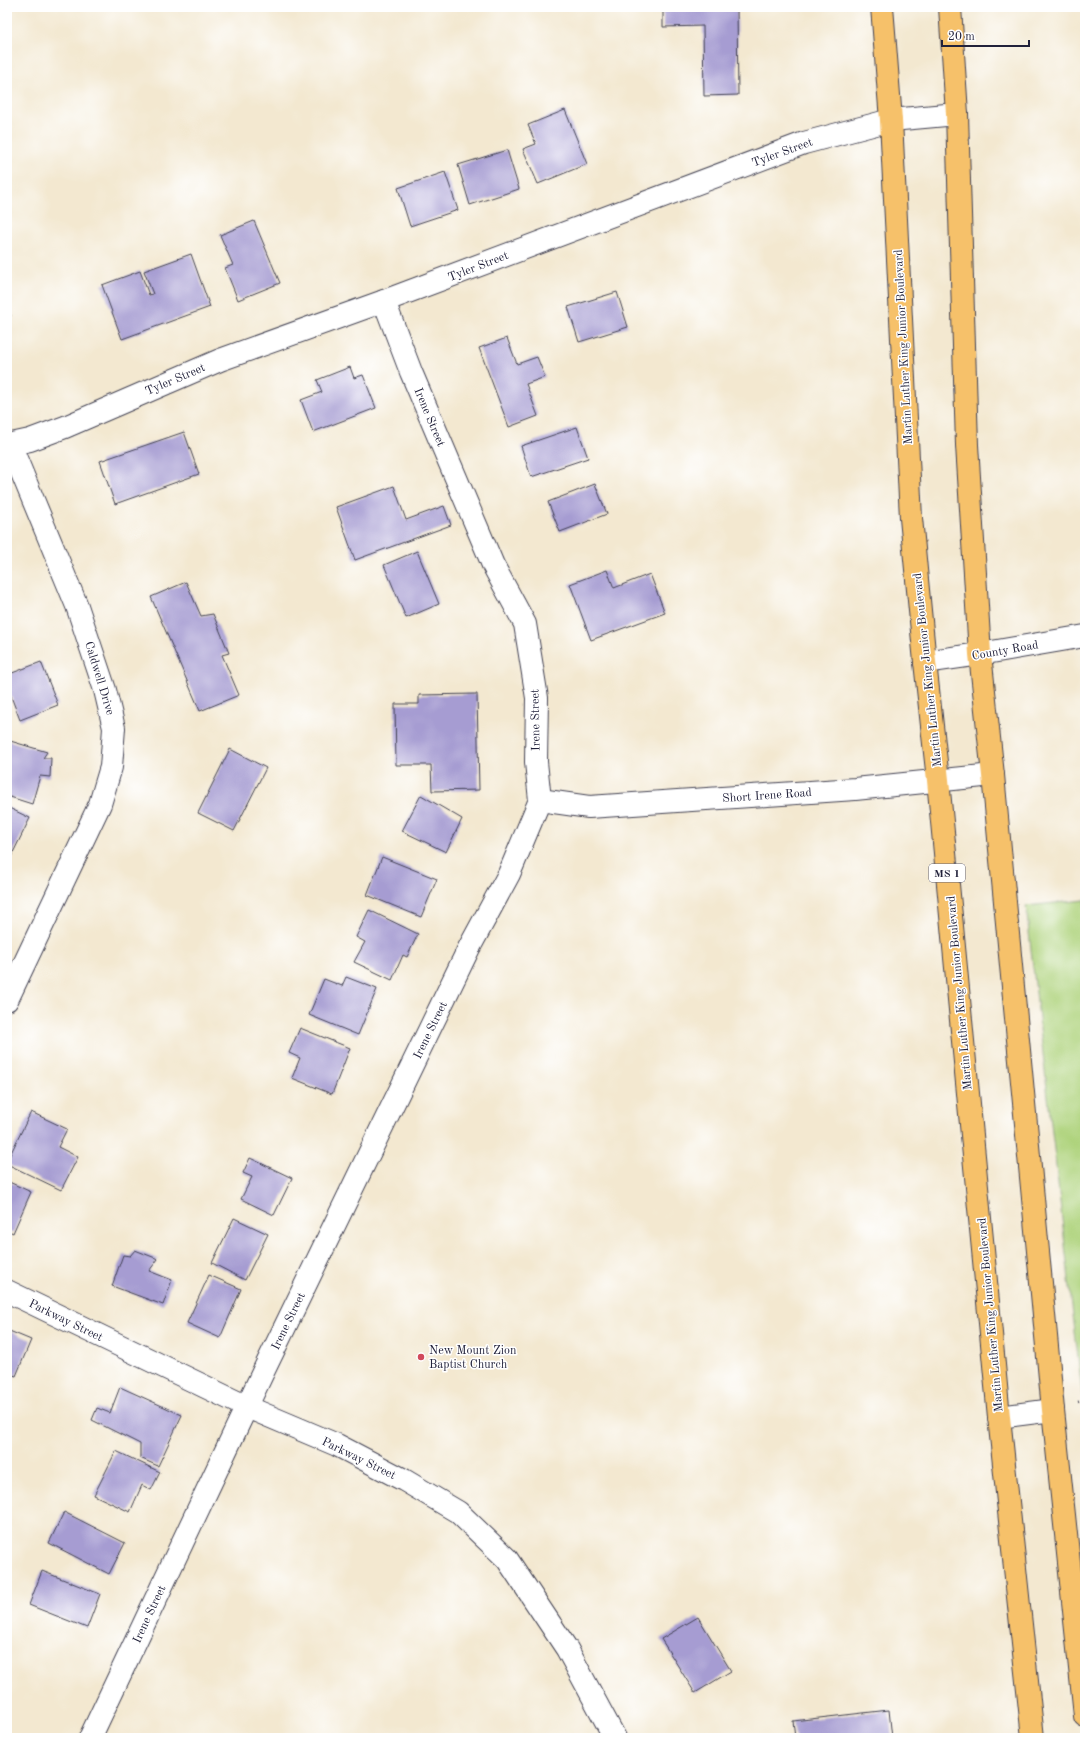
<svg xmlns="http://www.w3.org/2000/svg" width="1092" height="1745" font-family="'Old Standard TT',serif">
<rect width="100%" height="100%" fill="#fff"/>
<filter id="ink" filterUnits="userSpaceOnUse"><feTurbulence type="fractalNoise" baseFrequency=".025" numOctaves="2"/><feDisplacementMap in="SourceGraphic" scale="8" xChannelSelector="R" yChannelSelector="G"/><feConvolveMatrix kernelMatrix="1 2 1 2 8 2 1 2 1" color-interpolation-filters="sRGB"/></filter>
<filter id="wash" filterUnits="userSpaceOnUse"><feTurbulence type="fractalNoise" baseFrequency=".012" numOctaves="4" result="noise"/><feDisplacementMap in="SourceGraphic" scale="16" xChannelSelector="R" yChannelSelector="G"/><feGaussianBlur stdDeviation="0.9" result="paint"/><feColorMatrix in="noise" values="0 0 0 0 0 0 0 0 0 0 0 0 0 0 0 0 0 1.4 0 .05"/><feComposite in="paint" operator="in"/></filter>
<g filter="url(#wash)">
<rect width="100%" height="100%" fill="#f3e8d0"/>
<path fill="#aed37c" stroke="#687a5c" d="M1085 900V1419L1026 906Z"/>
<g id="blocks">
<g fill="#a69cd2">
<path d="M663 7H737L738 95 704 96 703 26 663 27Z"/>
<path d="M565 110 587 164 538 184 523 149 536 144 528 125Z"/>
<path d="M507 150 519 189 470 205 458 165Z"/>
<path d="M445 172 458 210 410 226 398 188Z"/>
<path d="M254 221 280 283 238 300 225 268 233 265 220 235Z"/>
<path d="M191 254 210 307 122 339 102 285 140 271 149 295 153 294 144 271Z"/>
<path d="M617 292 628 327 579 342 568 307Z"/>
<path d="M7 313 11 315 7 326Z"/>
<path d="M507 338 517 364 537 357 545 377 526 384 538 416 509 427 479 348Z"/>
<path d="M350 367 354 378 363 375 376 408 313 432 301 400 322 392 317 380Z"/>
<path d="M577 427 588 458 531 477 521 446Z"/>
<path d="M184 432 199 474 115 504 100 461Z"/>
<path d="M595 484 607 514 560 532 548 502Z"/>
<path d="M394 486 406 520 444 506 451 525 355 560 336 507Z"/>
<path d="M417 551 439 604 406 618 384 565Z"/>
<path d="M607 570 614 588 650 574 665 613 591 640 570 584Z"/>
<path d="M186 582 201 616 213 614 229 653 222 655 239 695 200 711 151 597Z"/>
<path d="M41 662 58 705 20 720 7 686V675Z"/>
<path d="M477 694 479 790 432 791 431 765H396L395 704H419V695Z"/>
<path d="M7 740 47 752 43 758H51L50 777 40 776 32 804 7 796Z"/>
<path d="M230 749 266 768 234 831 198 813Z"/>
<path d="M421 795 462 819 446 852 402 831Z"/>
<path d="M7 807 30 818 7 865Z"/>
<path d="M382 857 437 879 421 917 367 895Z"/>
<path d="M369 910 418 934 407 957 403 955 392 980 354 962 365 942 356 937Z"/>
<path d="M346 977 377 989 358 1035 309 1015 324 979 342 986Z"/>
<path d="M300 1028 350 1048 332 1094 292 1078 300 1058 289 1053Z"/>
<path d="M31 1112 67 1129 58 1147 78 1157 61 1190 7 1164V1161Z"/>
<path d="M250 1158 292 1178 274 1215 241 1199 252 1177 243 1173Z"/>
<path d="M7 1181 31 1192 13 1233 7 1230Z"/>
<path d="M234 1218 268 1234 245 1280 212 1263Z"/>
<path d="M135 1250 158 1259 149 1271 172 1280 163 1305 112 1286 123 1255 130 1256Z"/>
<path d="M209 1275 241 1289 220 1338 187 1323Z"/>
<path d="M7 1330 31 1340 16 1376 7 1373Z"/>
<path d="M120 1387 182 1415 158 1466 140 1458V1444L92 1420 97 1408 110 1413Z"/>
<path d="M116 1451 160 1472 151 1490 142 1485 130 1512 94 1495Z"/>
<path d="M64 1512 125 1543 109 1574 49 1543Z"/>
<path d="M42 1571 100 1594 87 1628 29 1605Z"/>
<path d="M698 1617 731 1671 695 1693 661 1639Z"/>
<path d="M889 1710 892 1738H795L793 1721Z"/>
</g>
</g>
</g>
<g filter="url(#ink)">
<use href="#blocks" fill-opacity="0" stroke="#414051" stroke-width="1"/>
<g fill="none" stroke-linecap="round" stroke-linejoin="round">
<g stroke="#414051" stroke-width="24">
<g id="minor">
<path d="M7 445 30 440 65 427 220 360 384 301 804 143 891 120 957 114"/>
<path d="M925 662 980 654 1085 636"/>
<path d="M540 800 589 807 855 789 993 775"/>
<path d="M7 1000 100 804 111 767 114 728 105 690 77 606 10 444"/>
<path d="M7 1291 247 1407 337 1445 404 1480 458 1512 507 1559 567 1649 615 1738"/>
<path d="M999 1417 1053 1410"/>
<path d="M90 1738 264 1370 469 948 509 874 540 800 536 762 537 698 525 624 493 565 411 372 384 301"/>
</g>
</g>
<g stroke="#414051" stroke-width="24">
<g id="major">
<path d="M882 7 891 120 911 518 925 662 938 780 999 1417 1033 1738"/>
<path d="M950 7 957 114 967 445 980 654 993 775 1053 1410 1085 1716"/>
</g>
</g>
<path stroke="#414051" stroke-width="2.5" stroke-dasharray="1 3" stroke-linecap="butt" d="M1078 1402 1085 1400"/>
<use href="#minor" stroke="#fff" stroke-width="22"/>
<use href="#major" stroke="#f6c16b" stroke-width="22"/>
</g>
</g>
<circle fill="#d1495b" stroke="#fff" stroke-width="1.5" cx="421" cy="1357" r="4"/>
<g text-anchor="middle" stroke-width="3" stroke-linejoin="round" paint-order="stroke">
<rect fill="#fff" stroke="#646476" stroke-width="1" x="929" y="864" width="36" height="18" rx="3"/>
<g font-size="11" font-weight="bold" fill="#22223b">
<text x="947" y="877">MS 1</text>
</g>
<g font-size="12" fill="#22223b" stroke="#fff">
<text transform="translate(782 152) rotate(-20)" y="4">Tyler Street</text>
<text transform="translate(478 266) rotate(-21)" y="4">Tyler Street</text>
<text transform="translate(903 347) rotate(-93)" y="4">Martin Luther King Junior Boulevard</text>
<text transform="translate(175 379) rotate(-23)" y="4">Tyler Street</text>
<text transform="translate(430 417) rotate(67)" y="4">Irene Street</text>
<text transform="translate(1005 650) rotate(-10)" y="4">County Road</text>
<text transform="translate(927 670) rotate(-96)" y="4">Martin Luther King Junior Boulevard</text>
<text transform="translate(100 678) rotate(73)" y="4">Caldwell Drive</text>
<text transform="translate(535 720) rotate(-91)" y="4">Irene Street</text>
<text transform="translate(767 795) rotate(-4)" y="4">Short Irene Road</text>
<text transform="translate(959 993) rotate(-95)" y="4">Martin Luther King Junior Boulevard</text>
<text transform="translate(430 1030) rotate(-64)" y="4">Irene Street</text>
<text transform="translate(990 1315) rotate(-95)" y="4">Martin Luther King Junior Boulevard</text>
<text transform="translate(66 1320) rotate(26)" y="4">Parkway Street</text>
<text transform="translate(288 1321) rotate(-64)" y="4">Irene Street</text>
<text transform="translate(359 1458) rotate(26)" y="4">Parkway Street</text>
<text transform="translate(149 1614) rotate(-65)" y="4">Irene Street</text>
</g>
<g font-size="12" fill="#22223b" stroke="#fff" text-anchor="start">
<text x="429" y="1354">New Mount Zion<tspan x="429" dy="14">Baptist Church</tspan></text>
</g>
</g>
<rect width="1092" height="1745" fill="none" stroke="#fff" stroke-width="24"/>
<path d="M942 40v6h87v-6" fill="none" stroke="#22223b" stroke-width="2"/>
<text x="948" y="40" font-size="12" fill="#22223b" stroke="#ffffff" stroke-width="3" paint-order="stroke">20 m</text>
</svg>
